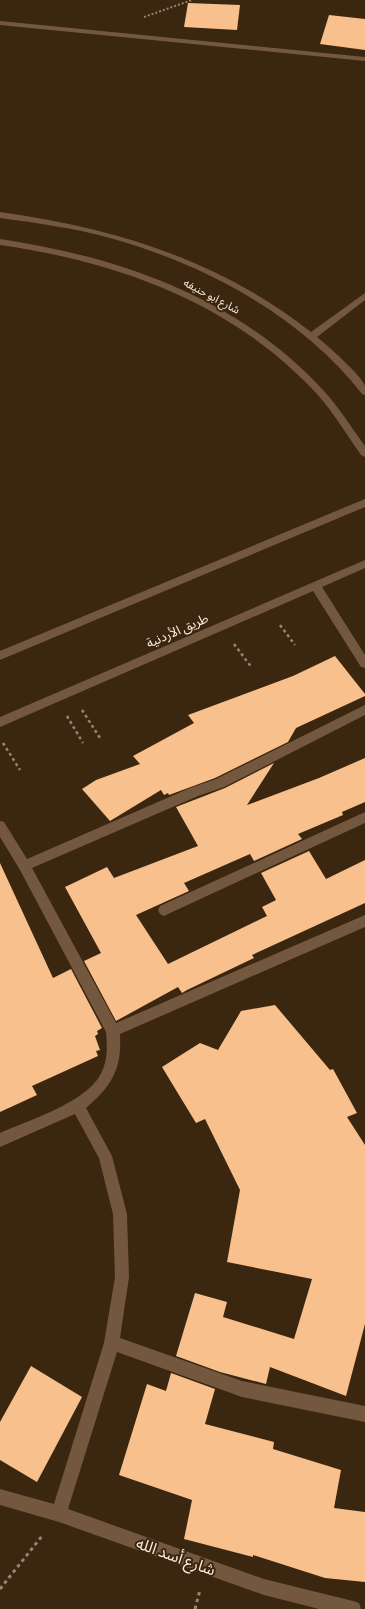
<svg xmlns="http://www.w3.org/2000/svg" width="365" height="1609" font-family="Bitter,'Noto Sans Arabic',serif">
<rect width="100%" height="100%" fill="#3b260f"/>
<g fill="#f7c08c">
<path d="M188 3 240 5 237 30 184 27Z"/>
<path d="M329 15 365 19V50L320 44Z"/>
<path d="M335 656 365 694V696L296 728 288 742 215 778 169 795 168 793 164 795 161 790 110 821 82 789 96 780 140 764 133 756 194 723 188 715 293 676Z"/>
<path d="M365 758V802L342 812 343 815 298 834 302 839 254 861 250 854 184 883 189 891 136 915 168 964 267 916 262 907 276 900 261 873 309 851 326 879 365 860V903L252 955 254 958 187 990 182 993 178 987 116 1021 84 961 101 953 65 887 107 867 114 878 198 846 176 807 225 788 274 763 247 805 319 778Z"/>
<path d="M0 863 53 978 71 969 102 1028 97 1031 98 1034 95 1036 100 1050 96 1051 98 1056 32 1086 37 1095 0 1112Z"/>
<path d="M275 1005 330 1070 333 1069 357 1113 347 1117 365 1145V1324L346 1396 270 1367 266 1384 220 1372 176 1356 195 1293 227 1302 223 1317 294 1339 312 1279 227 1262 240 1190 205 1119 196 1123 162 1067 200 1043 218 1050 241 1011Z"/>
<path d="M31 1366 82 1397 37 1482 0 1460V1422Z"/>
<path d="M171 1373 215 1389 205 1424 274 1442 273 1449 341 1470 334 1508 365 1512V1582L325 1578 253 1555V1557L184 1539 192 1500 119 1475 147 1384 166 1391Z"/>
</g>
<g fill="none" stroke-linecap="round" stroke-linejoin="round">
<path stroke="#968471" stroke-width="2" stroke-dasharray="2 2" stroke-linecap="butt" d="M144 17 192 0"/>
<g stroke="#968471" stroke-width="2.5" stroke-dasharray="3 3" stroke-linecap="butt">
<path d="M280 625 295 645"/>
<path d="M234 644 252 668"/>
<path d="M82 710 100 738"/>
<path d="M67 716 83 743"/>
<path d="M3 743 20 770"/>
</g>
<g stroke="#968471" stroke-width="3" stroke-dasharray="3.5 3.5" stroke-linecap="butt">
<path d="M0 1589 42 1536"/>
<path d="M195 1609 200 1590"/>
</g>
<g fill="#73583f" fill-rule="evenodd">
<path d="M0 21 365 57V61L0 25Z"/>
<path d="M0 212C115 228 219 260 311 332L365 293V300L317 337C326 344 362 376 365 386 365 388 365 393 365 395L362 394C302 316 204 264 110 238 74 228 37 223 0 218Z"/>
<path d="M0 239C121 257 238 298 323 390 339 407 351 427 365 446V457L361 455C347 435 334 413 317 394 233 303 119 262 0 245Z"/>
<path d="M365 499V507L0 660V651Z"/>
<path d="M365 560V568L322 587 365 655V668L361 667 313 591 0 727V717Z"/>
<path d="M365 705V715L224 787 198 796 32 868 116 1023 365 915V927L120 1034C122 1069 112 1086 86 1108L112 1156 127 1214 129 1277 120 1338 242 1381 365 1406V1422L242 1397 117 1352 68 1509 264 1579 353 1601 359 1603 361 1609H319L264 1595 59 1522 0 1505V1489L54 1504 104 1343 115 1277 113 1214 99 1158 75 1114 0 1147V1133C29 1120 92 1101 103 1069 108 1056 107 1045 106 1032L20 870 0 837V821L4 822 27 859 190 788 216 779Z"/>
<path d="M365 812V823L168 914 164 916 160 914 158 910 160 906Z"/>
</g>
</g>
<g text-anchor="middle" stroke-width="4" stroke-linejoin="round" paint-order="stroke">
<g font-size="11" fill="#faebde" stroke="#3b260f">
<text transform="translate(212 296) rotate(28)" y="4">شارع ابو حنيفه</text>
</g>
<g font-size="13" fill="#faebde" stroke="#3b260f">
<text transform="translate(177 630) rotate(-24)" y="5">طريق الأردنية</text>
</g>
<g font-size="16" fill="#faebde" stroke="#3b260f">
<text transform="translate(176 1556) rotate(20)" y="6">شارع أسد الله</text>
</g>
</g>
</svg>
